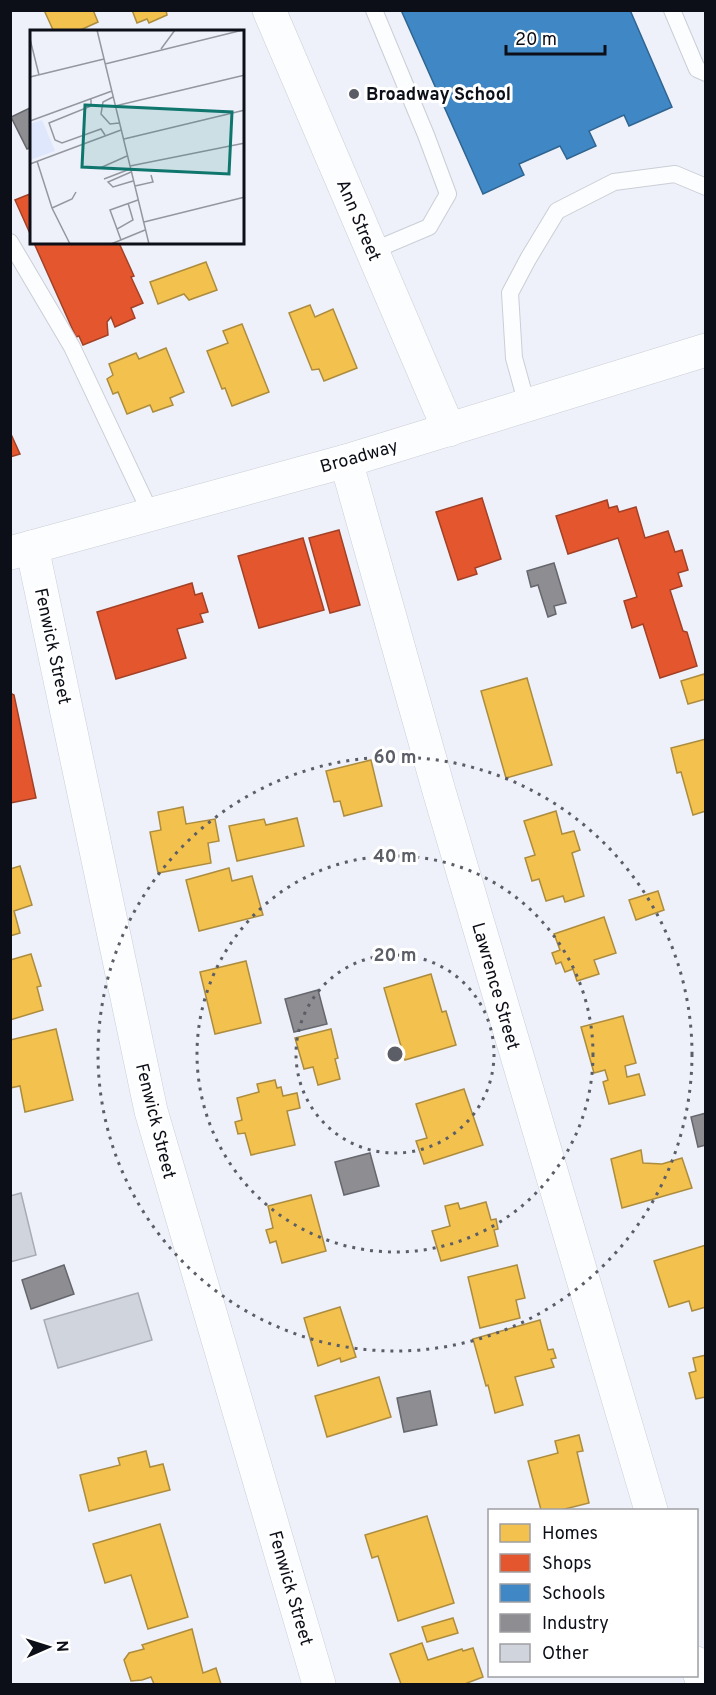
<svg xmlns="http://www.w3.org/2000/svg" width="716" height="1695" font-family="Overpass,sans-serif">
<rect width="100%" height="100%" fill="#eef1fa"/>
<g fill="#f2c14e" stroke="#ad8c3e" stroke-width="1.5">
<path d="M44 10H93L98 22 76 32H54Z"/>
<path d="M132 10H166L167 15 149 23 147 19 137 23Z"/>
<path d="M206 262 217 290 189 300 184 294 158 304 150 282Z"/>
<path d="M310 305 315 317 333 309 357 368 324 381 319 369 312 370 289 313Z"/>
<path d="M242 324 269 392 232 406 225 388 222 389 207 351 228 343 223 331Z"/>
<path d="M166 348 184 392 170 398 173 405 153 412 150 405 127 414 118 392 113 394 107 379 113 375 109 364 136 353 139 359Z"/>
<path d="M704 674 706 681V699L688 704 681 681Z"/>
<path d="M527 678 552 765 506 778 481 691Z"/>
<path d="M706 739V811L693 815 681 772 677 773 671 748Z"/>
<path d="M371 760 382 806 344 816 340 801 334 802 326 771Z"/>
<path d="M183 807 186 824 215 819 219 841 208 843 211 863 158 873 150 832 161 830 158 812Z"/>
<path d="M556 811 562 834 574 831 580 850 572 853 584 896 565 902 563 896 546 901 539 879 532 881 525 858 535 855 524 821Z"/>
<path d="M297 818 304 846 237 861 229 826 264 819 266 825Z"/>
<path d="M20 866 32 905 14 911 20 933 10 936V869Z"/>
<path d="M229 868 232 881 252 876 263 915 199 931 186 880Z"/>
<path d="M658 891 664 910 636 920 629 900Z"/>
<path d="M604 917 616 953 594 960 599 974 577 981 573 969 565 972 561 962 556 964 552 953 560 950 554 934Z"/>
<path d="M31 954 41 986 37 987 43 1010 10 1020V960Z"/>
<path d="M246 961 261 1023 215 1034 200 972Z"/>
<path d="M431 974 442 1012 446 1011 456 1045 405 1060 384 988Z"/>
<path d="M623 1016 636 1063 625 1066 627 1077 639 1074 645 1095 609 1104 603 1082 608 1080 605 1070 594 1073 581 1027Z"/>
<path d="M56 1029 73 1100 25 1112 20 1086 10 1088V1040Z"/>
<path d="M331 1029 338 1058 335 1059 340 1079 318 1085 313 1067 304 1069 295 1038Z"/>
<path d="M275 1080 277 1088 281 1087 283 1096 297 1093 300 1108 287 1111 295 1145 251 1155 245 1133 238 1134 235 1122 242 1120 237 1098 259 1092 257 1084Z"/>
<path d="M464 1089 483 1145 424 1164 416 1141 427 1138 416 1104Z"/>
<path d="M641 1150 643 1163 662 1164 682 1158 692 1188 622 1208 611 1159Z"/>
<path d="M311 1195 326 1251 282 1263 276 1241 270 1243 266 1230 273 1228 268 1206Z"/>
<path d="M486 1202 491 1220 496 1219 498 1229 494 1230 498 1246 441 1261 432 1231 450 1226 445 1206 458 1203 460 1209Z"/>
<path d="M706 1245V1307L692 1311 689 1301 669 1307 654 1261Z"/>
<path d="M517 1265 525 1298 516 1300 520 1318 480 1328 468 1277Z"/>
<path d="M340 1307 356 1357 341 1362 340 1358 318 1366 304 1318Z"/>
<path d="M540 1320 548 1350 553 1349 556 1358 551 1359 554 1367 515 1377 523 1405 495 1413 488 1385 486 1386 473 1339Z"/>
<path d="M706 1355V1397L696 1399 689 1373 696 1371 693 1358Z"/>
<path d="M379 1377 391 1417 327 1437 315 1396Z"/>
<path d="M579 1435 583 1451 577 1452 589 1503 561 1510H541L528 1461 558 1453 555 1441Z"/>
<path d="M146 1451 150 1467 163 1464 170 1490 89 1511 80 1475 120 1465 118 1458Z"/>
<path d="M427 1516 454 1603 398 1621 378 1556 372 1558 365 1535Z"/>
<path d="M160 1524 188 1617 148 1629 131 1575 105 1583 93 1544Z"/>
<path d="M453 1618 458 1633 427 1642 422 1627Z"/>
<path d="M192 1629 203 1673 216 1668 221 1684H154L151 1677 142 1680 131 1681 124 1660 129 1653 144 1649 142 1645Z"/>
<path d="M422 1643 428 1660 462 1649 463 1651 473 1648 483 1677 467 1683 468 1684H401L390 1654Z"/>
</g>
<g fill="#e4572e" stroke="#a34127" stroke-width="1.5">
<path d="M32 193V238L15 200Z"/>
<path d="M34 243H119L134 276 131 277 143 303 131 308 135 318 115 327 111 317 107 322 108 335 83 345 79 336 76 337Z"/>
<path d="M10 432 20 454 10 457Z"/>
<path d="M482 498 501 559 475 568 477 574 458 580 436 512Z"/>
<path d="M607 500 609 508 617 506 619 512 636 507 645 538 668 531 675 552 682 550 688 570 678 573 682 586 670 590 683 631 687 632 697 666 660 678 643 624 632 628 624 601 637 597 618 538 568 554 556 516Z"/>
<path d="M339 530 360 605 330 613 309 538Z"/>
<path d="M303 538 324 610 259 628 238 556Z"/>
<path d="M192 583 195 595 202 593 208 612 200 614 203 622 177 629 186 658 116 679 97 612Z"/>
<path d="M10 693 14 695 36 798 10 803Z"/>
</g>
<path fill="#3f88c5" stroke="#306491" stroke-width="1.5" d="M401 10H630L672 107 629 126 624 115 589 131 596 146 567 159 560 146 519 164 524 175 483 194Z"/>
<g fill="#8d8d92" stroke="#66676d" stroke-width="1.5">
<path d="M32 107V147L27 149 11 117Z"/>
<path d="M554 563 566 603 554 606 556 614 548 617 538 585 531 587 527 571Z"/>
<path d="M318 990 327 1024 294 1032 285 999Z"/>
<path d="M706 1113V1145L698 1147 691 1117Z"/>
<path d="M370 1153 379 1186 344 1195 335 1162Z"/>
<path d="M64 1265 74 1294 31 1309 22 1280Z"/>
<path d="M430 1391 437 1425 404 1432 397 1398Z"/>
</g>
<g fill="#d0d4dd" stroke="#a9acb4" stroke-width="1.5">
<path d="M21 1193 36 1255 10 1262V1196Z"/>
<path d="M138 1293 152 1340 58 1368 44 1320Z"/>
</g>
<g fill="none" stroke-linecap="round" stroke-linejoin="round">
<g stroke="#cbced7" stroke-width="18">
<g id="service">
<path d="M672 10 697 69 706 73"/>
<path d="M10 242 72 347 151 514"/>
<path d="M372 251 429 227 448 194 426 135 374 10"/>
<path d="M527 405 514 358 510 293 528 259 557 211 614 182 675 174 706 187"/>
</g>
</g>
<g stroke="#cbced7" stroke-width="34">
<g id="minor">
<path d="M269 10 449 430"/>
<path d="M346 461 439 791 651 1510"/>
<path d="M32 547 151 1111 319 1684"/>
<path d="M696 1663 703 1684"/>
</g>
</g>
<g stroke="#cbced7" stroke-width="34">
<path id="secondary" d="M10 553 346 461 706 350"/>
</g>
<use href="#service" stroke="#fcfdfe" stroke-width="16"/>
<use href="#minor" stroke="#fcfdfe" stroke-width="33"/>
<use href="#secondary" stroke="#fcfdfe" stroke-width="33"/>
</g>
<g fill="none" stroke="#5b5e67" stroke-width="3" stroke-dasharray="3 6">
<circle cx="395" cy="1054" r="99"/>
<circle cx="395" cy="1054" r="198"/>
<circle cx="395" cy="1054" r="297"/>
</g>
<circle fill="#5b5e67" stroke="#fff" stroke-width="2" cx="354" cy="94" r="6"/>
<g text-anchor="middle" stroke-width="6" stroke-linejoin="round" paint-order="stroke">
<g font-size="18" font-weight="bold" fill="#0c0f18" stroke="#fff" text-anchor="start">
<text x="366" y="100">Broadway School</text>
</g>
<g font-size="18" fill="#0c0f18" stroke="#fff">
<text transform="translate(359 220) rotate(67)" y="6">Ann Street</text>
<text transform="translate(359 456) rotate(-16)" y="6">Broadway</text>
<text transform="translate(53 646) rotate(78)" y="6">Fenwick Street</text>
<text transform="translate(496 986) rotate(74)" y="6">Lawrence Street</text>
<text transform="translate(156 1121) rotate(76)" y="6">Fenwick Street</text>
<text transform="translate(291 1588) rotate(74)" y="6">Fenwick Street</text>
</g>
</g>
<g transform="translate(30 30)">
<rect width="214" height="214" fill="#eef1fa"/>
<path d="M12 90 25 121 0 130V94Z" fill="#dfe7fd"/>
<path fill="none" stroke="#9497a0" stroke-width="1.5" d="M67 0 119 214M0 9 9 45M131 19 145 0M75 34 213 0M0 47 74 29M83 67 73 72 71 84 80 94 89 93M61 69V76L19 93 25 110 32 113 71 99 75 105M85 76 215 45M0 91 82 61M94 109 215 80M7 131 22 178 40 214M0 134 91 100M100 136 215 113M70 138 97 126M101 142 78 152 83 157 103 151M74 149 100 139M105 156 123 152 121 145M22 178 42 169 46 162M114 192 215 167M87 199 80 180 108 170M91 210 87 199 103 190 98 173M81 214 115 200"/>
<path fill="#0f766e" fill-opacity="0.15" stroke="#0f766e" stroke-width="3" d="M55 75 202 82 199 144 52 137Z"/>
<rect width="214" height="214" fill="none" stroke="#0c0f18" stroke-width="3"/>
</g>
<circle cx="395" cy="1054" r="9" fill="#5b5e67" stroke="#fff" stroke-width="3"/>
<g font-size="18" text-anchor="middle" font-weight="bold" fill="#5b5e67" stroke="#fff" stroke-width="6" stroke-linejoin="round" paint-order="stroke">
<text x="395" y="763">60 m</text>
<text x="395" y="862">40 m</text>
<text x="395" y="961">20 m</text>
</g>
<rect width="716" height="1695" fill="none" stroke="#0c0f18" stroke-width="24"/>
<rect x="488" y="1509" width="210" height="168" fill="#ffffff" stroke="#9e9fa3" stroke-width="1.5"/>
<rect x="500" y="1524" width="30" height="18" fill="#f2c14e" stroke="#9e9fa3" stroke-width="1.5"/>
<text x="542" y="1539" font-size="18" fill="#0c0f18">Homes</text>
<rect x="500" y="1554" width="30" height="18" fill="#e4572e" stroke="#9e9fa3" stroke-width="1.5"/>
<text x="542" y="1569" font-size="18" fill="#0c0f18">Shops</text>
<rect x="500" y="1584" width="30" height="18" fill="#3f88c5" stroke="#9e9fa3" stroke-width="1.5"/>
<text x="542" y="1599" font-size="18" fill="#0c0f18">Schools</text>
<rect x="500" y="1614" width="30" height="18" fill="#8d8d92" stroke="#9e9fa3" stroke-width="1.5"/>
<text x="542" y="1629" font-size="18" fill="#0c0f18">Industry</text>
<rect x="500" y="1644" width="30" height="18" fill="#d0d4dd" stroke="#9e9fa3" stroke-width="1.5"/>
<text x="542" y="1659" font-size="18" fill="#0c0f18">Other</text>
<g transform="translate(48 1647) rotate(87)" stroke="#ffffff" stroke-width="4.5" paint-order="stroke">
<path d="M0-4.5L10 22L0 15L-10 22Z" fill="#0c0f18"/>
<text y="-9" font-size="16" font-weight="bold" text-anchor="middle" fill="#0c0f18">N</text>
</g>
<path d="M506 45v9h99v-9" fill="none" stroke="#0c0f18" stroke-width="3"/>
<text x="515" y="45" font-size="18" fill="#0c0f18" stroke="#ffffff" stroke-width="4.5" paint-order="stroke">20 m</text>
</svg>
